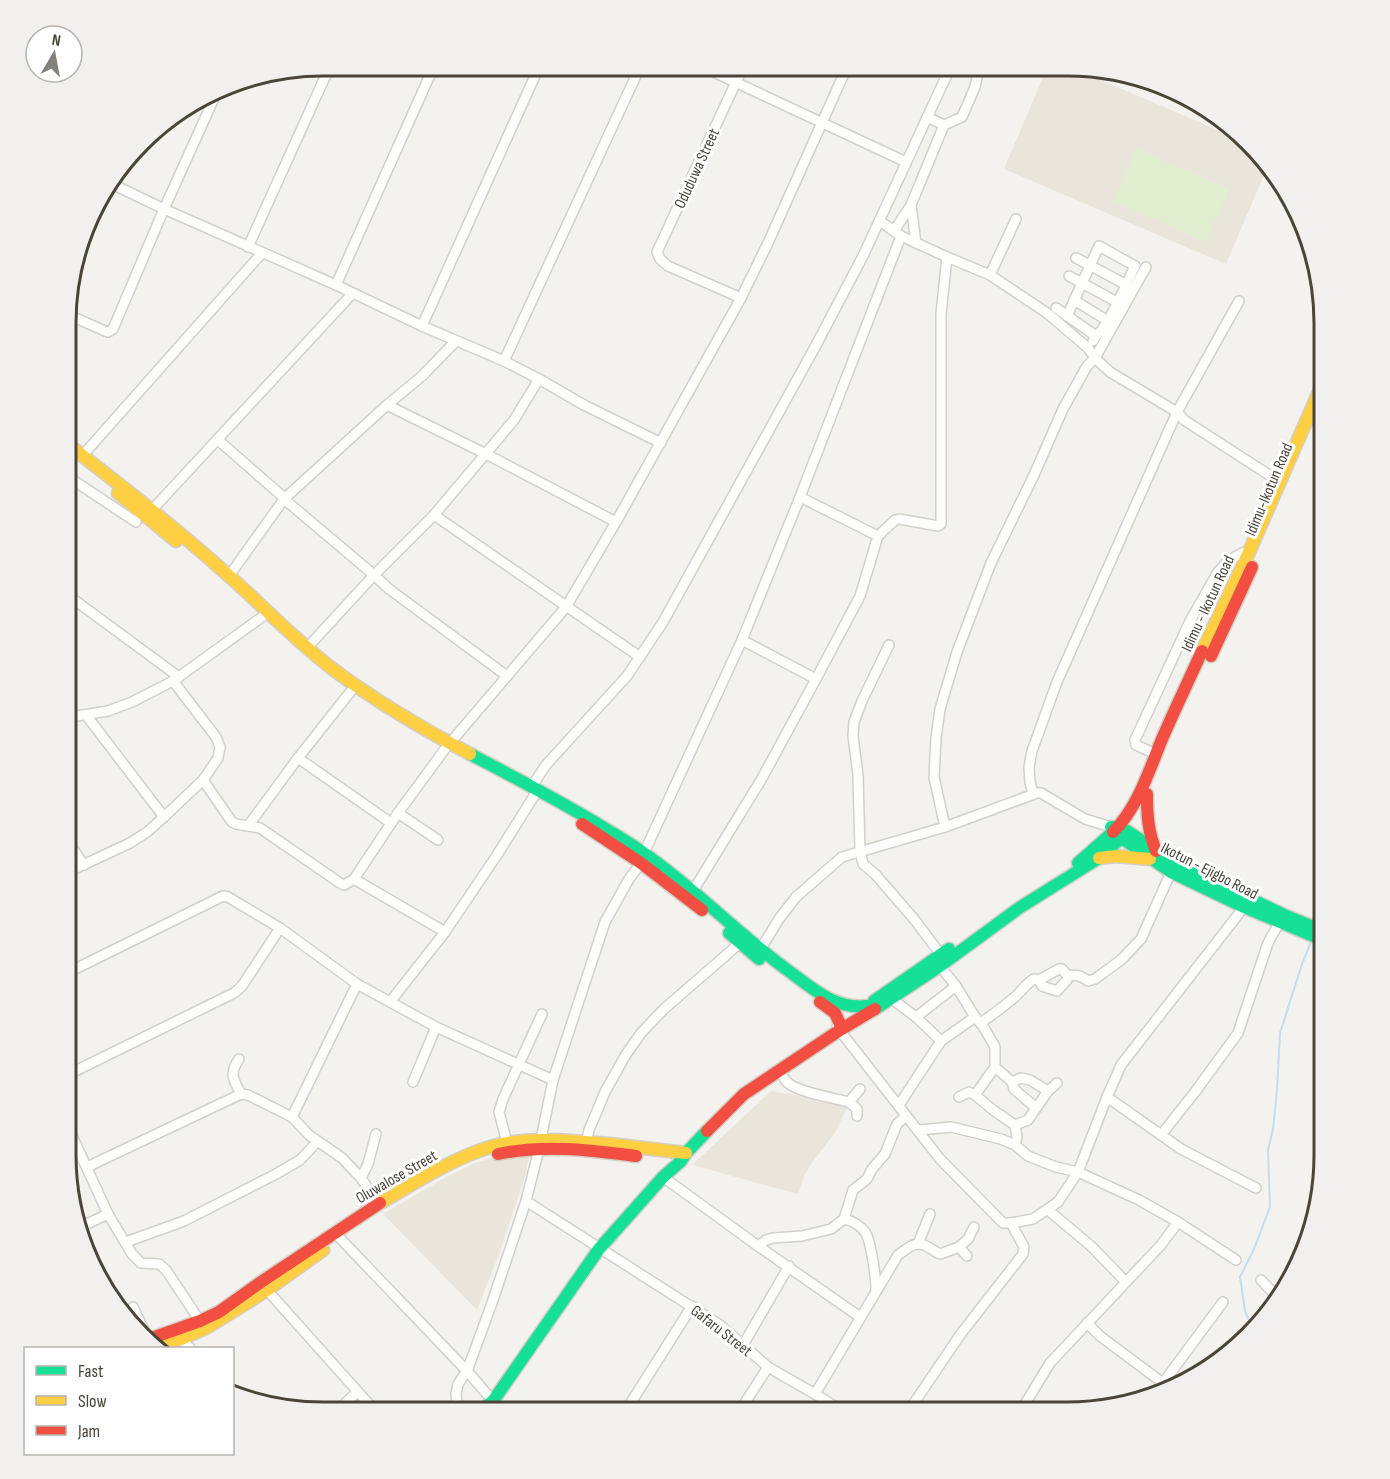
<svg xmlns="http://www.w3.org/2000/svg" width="1390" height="1479" font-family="'Sofia Sans Condensed',sans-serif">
<rect width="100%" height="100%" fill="#f4f2ee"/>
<g fill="#eae5da">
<path d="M1047 68H1073L1234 137 1267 168 1226 264 1004 169Z"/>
<path d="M771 1091 849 1104 835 1133 813 1161 804 1176 798 1194 692 1165Z"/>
<path d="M529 1154 526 1173 499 1254 477 1310 383 1214 448 1176 475 1163 494 1157Z"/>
</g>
<path fill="#e1eecf" d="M1137 149 1229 189 1206 242 1114 201Z"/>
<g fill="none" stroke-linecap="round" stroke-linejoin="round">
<path stroke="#c0ddf1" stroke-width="2" d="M1251 1325 1245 1311 1240 1277 1254 1249 1270 1207 1268 1150 1273 1129 1277 1090 1280 1033 1302 964 1311 942"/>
<g stroke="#d2d0cb" stroke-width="12">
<g id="street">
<path d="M703 67 906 162"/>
<path d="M944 125 962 117 975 87 979 68"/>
<path d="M110 183 164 209 336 285 422 326 504 361 539 379 584 405 661 443"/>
<path d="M911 205 916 243"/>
<path d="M880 221 901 236 947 257 990 275 1047 313 1088 348 1095 358 1110 372 1177 412 1184 420 1280 482"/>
<path d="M894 231 911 205 944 125 927 117"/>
<path d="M248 247 330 66"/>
<path d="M1076 258 1125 284"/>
<path d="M990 275 1016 219"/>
<path d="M1069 276 1117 302"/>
<path d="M336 285 434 66"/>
<path d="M741 298 668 266 660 259 657 252 743 67"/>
<path d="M1074 300 1108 321"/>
<path d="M1056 308 1096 336 1093 341"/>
<path d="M71 316 105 331 108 332 113 329 164 209 216 94"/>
<path d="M1067 316 1099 246 1135 266C1127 282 1109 326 1096 336"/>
<path d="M422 326 539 67"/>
<path d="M504 361 640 67"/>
<path d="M387 405 486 454 616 522"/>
<path d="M218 440 281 495"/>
<path d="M83 455 262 253"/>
<path d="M70 478 136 522"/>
<path d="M800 497 878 536"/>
<path d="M284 499 374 575 389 589 507 676"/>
<path d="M152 510 352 294"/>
<path d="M434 515 640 657"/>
<path d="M229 576 284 499 387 405 422 376 456 341"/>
<path d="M69 596 179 677"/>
<path d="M742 640 816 679"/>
<path d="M889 645 862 701 854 722 853 736 858 775 860 851 863 864 875 874 914 919 941 955"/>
<path d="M307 648 374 575 434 515 514 420 539 379"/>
<path d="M86 715 164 817"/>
<path d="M69 719 77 716 108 711 132 702 173 681 262 617"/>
<path d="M450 743 566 607 616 522 741 298 768 243 847 67"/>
<path d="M1156 754 1136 745 1135 740 1190 621 1218 572 1228 561 1242 553 1249 552"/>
<path d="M298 758 391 823"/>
<path d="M203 780 232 822 236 824 260 828 340 883 344 885 354 879 398 813 445 749"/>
<path d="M532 786 546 765 627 676 663 622 814 349 863 256 950 68"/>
<path d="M1033 794 1030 782 1029 767 1032 751 1057 682 1177 412 1239 301"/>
<path d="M398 813 438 840"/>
<path d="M248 826 298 758 351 691"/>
<path d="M945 827 934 777 936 738 940 709 957 652 991 563 1034 475 1063 409 1087 366 1095 358 1146 267"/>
<path d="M68 842 84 865"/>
<path d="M644 853 742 640 800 497 901 236"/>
<path d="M68 872 130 843 147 832 164 817 203 780 218 758 220 747 216 737 173 681"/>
<path d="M354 879 445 932"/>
<path d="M693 891 761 780 816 679 860 596 878 536 895 520 899 519 938 526 941 524V314L947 257"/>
<path d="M760 950 779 919 796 897 842 857 945 827 1037 793H1041L1085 819 1111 827"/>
<path d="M940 966 956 986 975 1017 983 1026 995 1047V1067L1012 1082 1021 1078 1030 1080 1048 1091 1057 1083"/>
<path d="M67 973 223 896 228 897 280 928 357 984 436 1027 553 1080"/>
<path d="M1039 980 1042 986 1057 991 1067 980 1068 976"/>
<path d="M892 999 916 1017 941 1041"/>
<path d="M390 1002 445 932 497 855 534 796"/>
<path d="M916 1017 956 986"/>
<path d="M980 1023C993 1015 1004 1006 1016 996 1022 990 1027 983 1034 979L1039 980 1059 969H1062L1068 976C1077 974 1081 976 1088 981L1095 979 1121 960 1141 939 1171 872"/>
<path d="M837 1027 940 1159 1003 1223H1011L1033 1219 1058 1202 1078 1172 1107 1097 1121 1065 1244 907"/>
<path d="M239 1059C229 1074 233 1079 241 1094"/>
<path d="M780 1070C782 1075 784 1079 788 1083 798 1092 834 1098 849 1102L860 1089"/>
<path d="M67 1075 234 993 242 986 280 928"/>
<path d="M413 1082 436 1027"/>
<path d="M1012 1082 1014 1089 1036 1108"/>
<path d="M975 1095 995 1067"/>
<path d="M959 1097 969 1092 975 1095 993 1110 1015 1125 1017 1137 1015 1145"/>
<path d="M1107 1097 1181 1149 1256 1188"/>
<path d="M849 1102 857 1109V1116"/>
<path d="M899 1105 941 1041 975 1017"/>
<path d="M292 1117 357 984"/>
<path d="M67 1125 108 1214 132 1254 141 1263 159 1264 166 1270 200 1321"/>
<path d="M1015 1125 1028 1120 1048 1091"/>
<path d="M919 1130 951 1127 1001 1139 1015 1145 1028 1156 1056 1167 1078 1172 1139 1200 1178 1222 1236 1260"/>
<path d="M1161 1135 1195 1092 1238 1033 1268 943 1280 921"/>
<path d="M541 1139 553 1080 605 922 629 879 641 863"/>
<path d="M586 1142 589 1130 605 1092 625 1056 641 1033 664 1009 740 943"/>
<path d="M507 1143 499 1112 503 1099 542 1014"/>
<path d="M87 1167 241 1094 248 1095 292 1117 309 1135 342 1158 361 1178 378 1204"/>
<path d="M663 1177 758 1246 860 1317"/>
<path d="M361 1178 368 1164 376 1134"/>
<path d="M526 1201 720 1325 768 1367 815 1394 844 1412"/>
<path d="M1048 1210 1091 1246 1126 1282"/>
<path d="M844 1219C852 1221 860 1225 865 1232 871 1240 876 1279 876 1290"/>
<path d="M78 1228 108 1214"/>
<path d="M335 1233 467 1371 493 1401 510 1412"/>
<path d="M126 1242 184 1221 276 1174 300 1160 317 1142"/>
<path d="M918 1244 930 1214"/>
<path d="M758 1246 766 1240 773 1238 802 1236 831 1229 844 1219 853 1190 867 1179 872 1169 885 1154 897 1124 906 1116"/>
<path d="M959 1247 968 1239 974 1227"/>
<path d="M1261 1280 1277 1297"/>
<path d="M267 1290 376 1412"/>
<path d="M133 1307 145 1332"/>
<path d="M1087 1323 1100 1336 1171 1389"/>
<path d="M177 1335 190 1348"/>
<path d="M743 1345 789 1266"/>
<path d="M1163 1383 1223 1302"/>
<path d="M815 1394 898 1255C907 1249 915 1240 926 1246 931 1248 935 1252 940 1254L959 1247 967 1256"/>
<path d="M336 1412 357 1392"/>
<path d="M462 1412 457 1403 456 1394 458 1384 467 1371 492 1303 526 1201 539 1149"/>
<path d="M625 1412 692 1306"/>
<path d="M739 1412 768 1367"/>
<path d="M908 1412 960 1335 1023 1254 1024 1247 1011 1223"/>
<path d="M1020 1412 1050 1363 1161 1245 1178 1222"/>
</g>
</g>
<g stroke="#d3cfc5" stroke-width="15">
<g id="fast">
<path d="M470 754C516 778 562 802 606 829 619 837 633 845 645 854 695 889 737 933 786 969 811 987 834 1010 867 1006"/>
<path d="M1078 863 1113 832"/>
<path d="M1323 931 1284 915 1176 863 1127 831 1119 827H1111L1113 832 1171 872 1244 907 1323 940"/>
<path d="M729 933 759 959"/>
<path d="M874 1001 949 949"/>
<path d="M875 1009 940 966 1019 908 1099 858 1121 838"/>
<path d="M479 1412 493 1401 599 1249 663 1177 681 1161 686 1153 707 1131"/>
</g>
</g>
<g stroke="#d3cfc5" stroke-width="15">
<g id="slow">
<path d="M70 446C124 488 178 530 229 576 264 607 297 642 334 670 377 702 423 729 470 754"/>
<path d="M118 493 176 541"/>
<path d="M1202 651 1249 552 1323 383"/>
<path d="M1099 858 1116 856 1150 859"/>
<path d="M380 1203C413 1184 445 1163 481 1150 522 1135 566 1140 609 1144 634 1147 660 1150 686 1153"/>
<path d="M159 1345 181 1339 208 1327 267 1290 323 1250"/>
</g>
</g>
<g stroke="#d3cfc5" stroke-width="15">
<g id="jam">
<path d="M1211 656 1252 567"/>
<path d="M1147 794C1147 814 1148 832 1156 851"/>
<path d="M582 824 641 863 702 910"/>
<path d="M1113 832C1138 807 1149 771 1162 739 1175 709 1189 680 1202 651"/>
<path d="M820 1002 835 1013 840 1024"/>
<path d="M707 1131 744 1094 840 1030 875 1009"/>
<path d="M498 1154C544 1144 590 1150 636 1156"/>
<path d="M152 1338 200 1321 219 1312 261 1282 380 1203"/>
</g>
</g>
<use href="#street" stroke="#fdfdfc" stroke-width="9"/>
<use href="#fast" stroke="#16e098" stroke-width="12"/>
<use href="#slow" stroke="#ffcf43" stroke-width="12"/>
<use href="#jam" stroke="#f24e42" stroke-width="12"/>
</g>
<g text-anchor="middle" stroke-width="6" stroke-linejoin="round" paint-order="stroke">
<g font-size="16" fill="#4b4439" stroke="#fff">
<text transform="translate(696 168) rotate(-65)" y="6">Oduduwa Street</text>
<text transform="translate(1268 489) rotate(-67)" y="6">Idimu-Ikotun Road</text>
<text transform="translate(1207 603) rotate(-65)" y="6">Idimu - Ikotun Road</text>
<text transform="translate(1210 870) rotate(27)" y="6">Ikotun - Ejigbo Road</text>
<text transform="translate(396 1176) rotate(-30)" y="6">Oluwalose Street</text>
<text transform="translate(722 1330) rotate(38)" y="6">Gafaru Street</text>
</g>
</g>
<path d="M0 0H1390V1479H0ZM323 76H1067A247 247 0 0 1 1314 323V1155A247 247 0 0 1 1067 1402H323A247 247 0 0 1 76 1155V323A247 247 0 0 1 323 76Z" fill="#f1f0ef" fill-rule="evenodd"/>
<path fill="none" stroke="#4b4439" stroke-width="3" d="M323 76H1067A247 247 0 0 1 1314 323V1155A247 247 0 0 1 1067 1402H323A247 247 0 0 1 76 1155V323A247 247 0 0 1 323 76Z"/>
<rect x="24" y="1347" width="210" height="108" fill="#ffffff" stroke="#b7b4b0" stroke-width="1.5"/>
<rect x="36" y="1366" width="30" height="9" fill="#16e098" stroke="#b7b4b0" stroke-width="1.5"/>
<text x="78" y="1377" font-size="18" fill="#4b4439">Fast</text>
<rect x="36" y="1396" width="30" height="9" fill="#ffcf43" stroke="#b7b4b0" stroke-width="1.5"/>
<text x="78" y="1407" font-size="18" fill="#4b4439">Slow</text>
<rect x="36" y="1426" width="30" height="9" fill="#f24e42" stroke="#b7b4b0" stroke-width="1.5"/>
<text x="78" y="1437" font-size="18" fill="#4b4439">Jam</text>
<g transform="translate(54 54) rotate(10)"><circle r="28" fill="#ffffff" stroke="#b7b4b0" stroke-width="1.5"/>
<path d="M0-4.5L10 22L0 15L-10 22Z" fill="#868178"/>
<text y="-9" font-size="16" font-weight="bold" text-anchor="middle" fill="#4b4439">N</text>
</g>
</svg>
